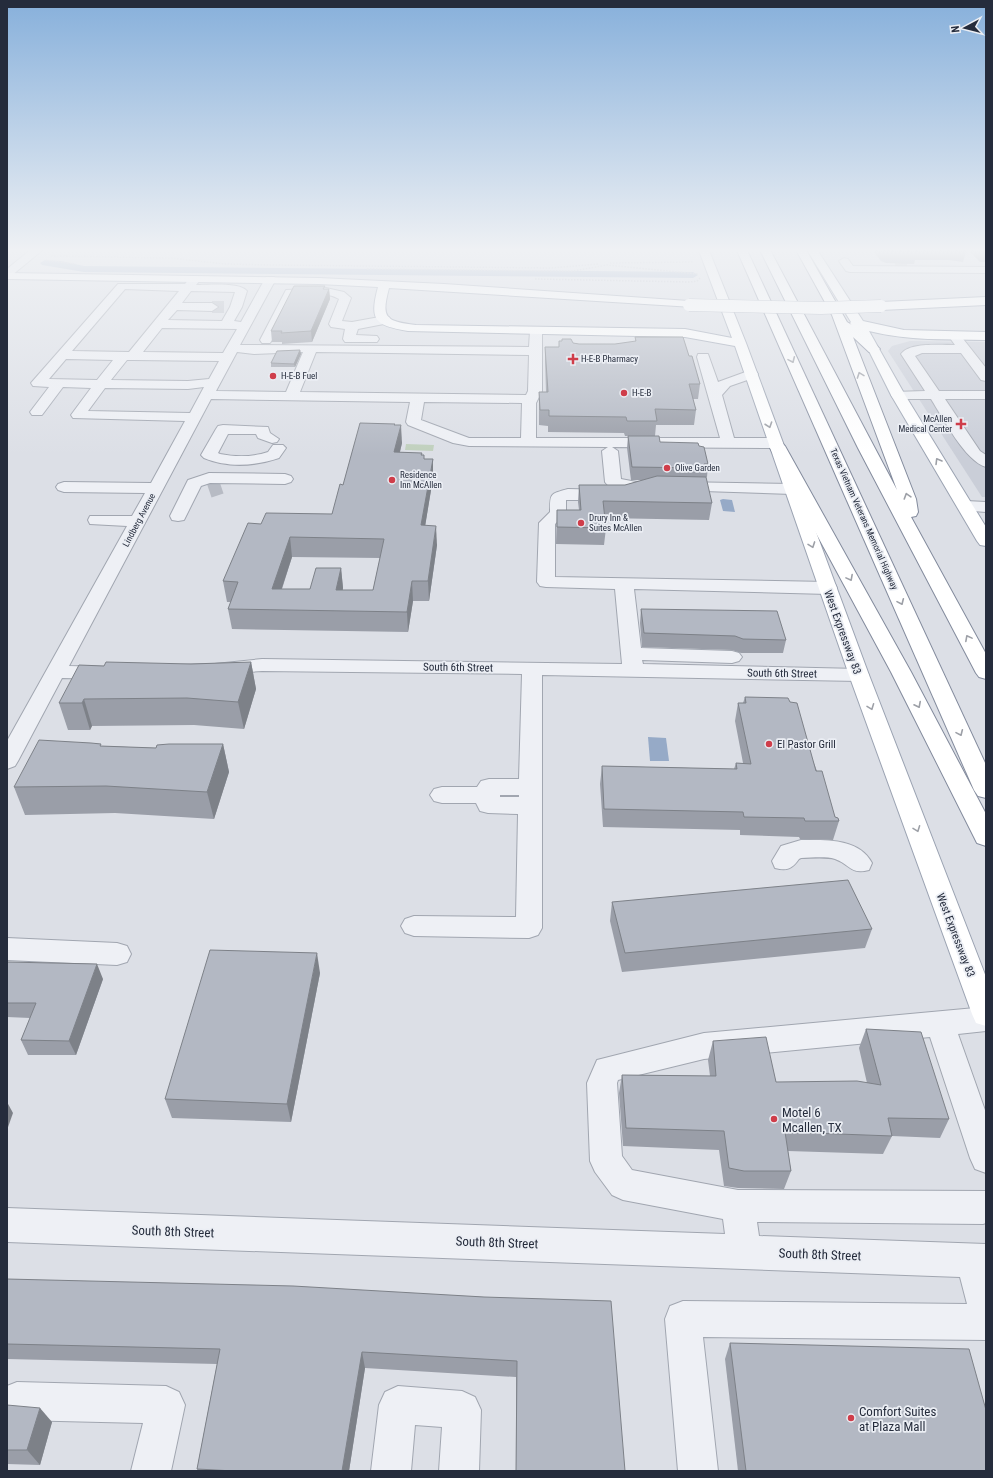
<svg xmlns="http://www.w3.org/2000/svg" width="993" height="1478" font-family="'Roboto Condensed',sans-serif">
<rect width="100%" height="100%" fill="#dcdfe6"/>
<path fill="#caced8" d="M910 341 986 342V497H982L888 351 892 346Z"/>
<path fill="#c0d0bd" d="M406 444 434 445 433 451 405 450Z"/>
<g fill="#96aac7">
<path d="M723 499 732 500 735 512 723 511 720 500Z"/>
<path d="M648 737 666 738 669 761H650Z"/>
</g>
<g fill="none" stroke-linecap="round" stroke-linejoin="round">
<path fill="#96aac7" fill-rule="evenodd" d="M45 260 61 261 84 266 693 272 698 275 693 278 84 272 42 265 40 263Z"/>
<g stroke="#b7bbc4" stroke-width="12" stroke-dasharray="12 6" stroke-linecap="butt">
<path d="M895 265 910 266"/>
<path d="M212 307H228"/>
</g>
<path stroke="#b7bbc4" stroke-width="16" stroke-dasharray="16 8" stroke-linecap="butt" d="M209 490 221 486"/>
<g stroke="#a1a6b0" stroke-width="2">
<g id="minor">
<path d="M33 248H45L11 276 7 277V269Z"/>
<path d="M844 258 848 259 853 266 986 267V273L850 272 846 271 839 261Z"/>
<path d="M195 276 201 279 196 285C208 285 240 282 247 291L242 307 234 321 241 322 266 277H274L276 279 240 345 529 347 530 331 532 328H540L542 331V391L536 403V438H720L697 357 698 354H708L718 382 751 370 756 371 758 374 756 377 730 386 722 395 734 438H775L780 440 783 443 780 446 775 448 612 447 618 451 621 479 647 484 649 487 647 490C635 493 612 493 605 482L602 451 608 447 469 446 453 443 408 425 406 422 410 402 211 399 69 666 106 667 113 669 116 673 113 677 106 679 62 678 18 761 15 766 7 769V741L127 526 90 524 88 520 90 516H132L145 493 64 492 58 490 56 487 58 484 64 482 151 483 185 421 73 418 71 415 91 388 63 387 42 415H32L30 412 49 387 33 386 31 383 118 284H185L191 277ZM125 289 179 291 129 352 72 351ZM191 291 235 292 230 307 222 321 168 320 177 310 212 311 218 307 212 303H182ZM162 328 237 329 223 353 143 352ZM237 352 254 354 303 352 286 392 216 391ZM316 352 529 355 528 391 526 395 300 392ZM66 359 113 360 97 380 49 379ZM127 360H133L219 361 209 379 188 381 111 380ZM204 387 190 413 88 411 105 388 188 389ZM424 402 522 403 521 438H469L421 420Z"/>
<path d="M326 288 344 292 351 298 342 321 352 322 385 316 389 317 391 320 389 323 358 329 356 335 377 336 379 339 377 342H345L343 339 345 329 331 327 329 324 339 299C326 291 308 295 294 295L272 340 270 343H262L260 340 286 290Z"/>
<path d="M956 334 960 335 986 368V381L981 380 961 353H922L915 356 939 391H986V399H945L980 451 986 455V467C965 461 943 418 931 399H898L893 398 891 395 893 392 925 391 901 354C909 342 941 345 955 345L950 338Z"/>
<path d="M223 425 268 427 270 433 279 439 277 442 272 443 258 438 256 434H228L218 453 220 454C235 457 253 457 268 452L273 445H283L286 448 279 458C255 466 228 468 204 458L201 455 216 429 218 426Z"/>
<path d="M209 473 285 474 291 476 293 479 291 482 285 484 210 483 201 486 184 520 178 521 172 520 170 516 188 480Z"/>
<path d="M679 482 792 484 798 486 800 489 798 492 792 494 673 490 671 487 673 484Z"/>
<path d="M568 489 609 490 615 492 617 495 615 498 609 500H566V513L555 524V577L828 582 835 584 837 588 835 592 828 594 634 589 641 648 732 651 739 653 742 657 739 661 732 663 642 660 643 664 859 669 866 671 869 675 866 679 859 681 542 675V928L538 935 529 938 414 936 405 933 401 926 405 919 414 916 516 917 518 814 488 813 480 811 476 803H442L434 801 430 795 434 789 442 787H477L481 781 489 779H519L522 674 262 671 222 674 215 672 212 668 215 664 262 659 622 664 615 589 546 587 540 586 537 582 539 523 550 512C550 493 550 494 568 489ZM500 795H519V797H500Z"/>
<path d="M966 501 986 502V512L960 510 958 506 960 502Z"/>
<path d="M801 840C826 840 859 838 872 863L869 870C850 875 850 864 835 859 825 856 811 858 801 858L799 859C792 869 787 871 775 868L772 861 781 846Z"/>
<path d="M7 938 117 943 127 946 131 954 127 962 117 965 7 960Z"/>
<path d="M986 1007V1031L958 1034 986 1113V1173L975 1169 970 1158 930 1037 704 1059 618 1080 617 1083 622 1156 632 1170 738 1190 986 1191V1223L983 1224 757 1222 759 1236 986 1244V1340L703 1337 718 1471H678L665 1319 670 1306 683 1301 967 1304 960 1277 7 1242V1208L725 1234 723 1219 623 1200 612 1195 595 1172 590 1161 587 1083 597 1060 704 1033Z"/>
<path d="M17 1382 166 1386 179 1392 185 1405 171 1471H131L143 1423 17 1420 7 1416V1386Z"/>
<path d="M398 1386 462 1391 475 1397 481 1410 479 1471H439L442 1427 415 1425 411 1471H371L379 1405 385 1392Z"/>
</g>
</g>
<g stroke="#9ba3b2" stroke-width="2">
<g id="major">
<path d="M698 248H708L746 343 869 675 986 977V1026L976 1023 972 1014 849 675 735 346 685 337 408 331C375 325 369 321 378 287L319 284 7 279V273L319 278 444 284 689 301 693 303 695 305 693 307 389 288C381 318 385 321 416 325L685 329 732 338Z"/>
<path d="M806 248H816L863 321 904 330 986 332V340C947 339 908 341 869 331L905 395 986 527V546L980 545 977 541 891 395 868 349 850 323 851 322Z"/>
<path d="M986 297V305L881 310 875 306 881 302Z"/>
</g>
</g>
<g stroke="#838b9d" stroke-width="2">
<g id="highway">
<path d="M736 248H746L986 765V798L978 796 974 790Z"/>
<path d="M759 248H769L897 490 832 315 795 248H805L847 322 860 330 880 349 874 353 869 352 853 337 916 499 918 512 916 516 911 517 986 654V679L979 677 976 673 858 448Z"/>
<path d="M777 441 782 443 785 446 911 672 986 814V846L977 843 974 837 891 672 769 446 772 443Z"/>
</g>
</g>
<g stroke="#babdc5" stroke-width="1.5" stroke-dasharray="1.5 1.5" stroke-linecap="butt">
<path d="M51 256 170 258 225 264 272 265 551 268 599 264"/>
<path d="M46 260 76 264"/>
<path d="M610 263 693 262"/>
<path d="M367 269 573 271 607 265 698 274"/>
<path d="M535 279 690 282 697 281 700 278"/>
</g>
<use href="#minor" fill="#eef0f5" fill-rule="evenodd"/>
<use href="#major" fill="#fff" fill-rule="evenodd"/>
<use href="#highway" fill="#fff" fill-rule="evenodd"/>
<g stroke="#9ba3b2" stroke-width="13" stroke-linecap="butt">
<path id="major-bridge" d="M689 305 821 308 881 306"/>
</g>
<use href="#major-bridge" stroke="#fff" stroke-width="12"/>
</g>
<g fill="#9a9ea8" fill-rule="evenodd">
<path d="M871 248H966L967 249 963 262 948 260H915L914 264 886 263 881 261Z"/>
<path d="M966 248H986V262H980Z"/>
<path d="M325 289H329L330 299 312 342 282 344V342H272L271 331Z"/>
<path d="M635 337 689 356 700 384 698 399H693L696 410 694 425H656L655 436 660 442 699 446 708 464 707 477H703L712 503 709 520 605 518 606 528 604 545 556 544 557 510H579L578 502 579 485H625L643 480H631L627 448 628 436H625L624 433 548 432V426L539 425V392H546L545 361V347H559V341L579 344H615L635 342Z"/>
<path d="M300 350 301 354 295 367H271V363Z"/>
<path d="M395 425 402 443 400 452 424 455V459H433V478L425 526 437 545 429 601H413L408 632 232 629 228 609 231 602H227L223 581 261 524 332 514 343 485ZM292 557 380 558 373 590H343V588L341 568 310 589H282Z"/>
<path d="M641 609 786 640 783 653H741L732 650 642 647 640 623Z"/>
<path d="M251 662 256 689 244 729 194 725 92 726 90 730H68L59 703 104 666Z"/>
<path d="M745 697 790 702 835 817 839 821 833 840 800 839 799 837 740 835V830L603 827 600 784 602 766 734 769 736 763H743L735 721 738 703H743Z"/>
<path d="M223 744 229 772 214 819 115 813 25 815 14 787 102 746 156 748Z"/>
<path d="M612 902 872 929 865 948 622 972 610 921Z"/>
<path d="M7 962 103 979 76 1055H28L21 1040 30 1018 7 1017Z"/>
<path d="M320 973 291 1122 172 1118 165 1099Z"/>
<path d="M866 1029 949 1119 940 1138 892 1136 883 1154 788 1151 791 1171 784 1189 738 1188 724 1186 719 1150 623 1146 619 1093 622 1075 710 1076 708 1060 713 1041 776 1082 867 1083 859 1048Z"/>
<path d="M7 1279 484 1297 625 1471H516V1377L365 1368 349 1471H198L197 1469 217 1364 7 1359Z"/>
<path d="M730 1343 986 1471H738L725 1359Z"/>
<path d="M7 1405 52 1422 40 1465 7 1464Z"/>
</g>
<g fill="#7d8188">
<path d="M329 289 330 299 312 342 311 331Z"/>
<path d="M300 350 301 354 295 367 294 364Z"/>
<path d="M401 425 402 443 395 471 394 452Z"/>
<path d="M433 459V478L422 545 421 525Z"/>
<path d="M436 526 437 545 429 601 428 581Z"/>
<path d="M290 537 292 557 275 609 272 589Z"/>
<path d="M341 568 343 588 338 610 336 590Z"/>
<path d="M412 581 413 601 408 632 407 612Z"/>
<path d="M251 662 256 689 244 729 238 702Z"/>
<path d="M84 699 92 726 90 730 82 703Z"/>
<path d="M223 744 229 772 214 819 207 792Z"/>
<path d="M317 953 320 973 291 1122 287 1104Z"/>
<path d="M97 964 103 979 76 1055 69 1041Z"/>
<path d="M7 1102 13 1113 7 1130Z"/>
<path d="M362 1352 365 1368 349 1471H342Z"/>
<path d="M40 1408 52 1422 40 1465 27 1450Z"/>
</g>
<g fill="#b3b8c3" stroke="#7d8188" fill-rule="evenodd">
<path d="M884 248H915L918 251H889Z"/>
<path d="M979 248H986V252H983Z"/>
<path d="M294 286H325L323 289H329L311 331 281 333 282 331H271Z"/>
<path d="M635 337H683L689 356H692L700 384H689L696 410 655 409 657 421H627L626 417 549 416V410H540L539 392H548L545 347H559V341H562V339H571L573 343 579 344H615L636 341Z"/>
<path d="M300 350 294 364 271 363 277 351Z"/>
<path d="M360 423 395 424 394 425H401L394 452 422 453 421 455H424V459H433L421 525 436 526 428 581H412L407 612 228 609 238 582 223 581 248 523 261 524 266 513 332 514 340 484 343 485ZM290 537 384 539 373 590H336L341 568H316L310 589H272Z"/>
<path d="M628 436H659L660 442 698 443 699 446 704 447 708 464H704V468H703L632 467Z"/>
<path d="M657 476 706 477 712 503 603 501 606 528 557 527V510H581L579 485H625Z"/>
<path d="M641 609 777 611 786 640 743 639 735 636 644 633Z"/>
<path d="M106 662 191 664 251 662 238 702 187 698 84 699 82 703H59L79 665 104 666Z"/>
<path d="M745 697 788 698 790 702 797 703 816 771H822L835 817 838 818 839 821H805L804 818 744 817 743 812 604 809 602 766 737 769 736 763 751 764 738 703H746Z"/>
<path d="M39 740 91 743 101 744 100 746 156 748 157 745 169 744H223L207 792 106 786 14 787Z"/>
<path d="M848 880 872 929 625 953 612 902Z"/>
<path d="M210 950 317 953 287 1104 165 1099Z"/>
<path d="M7 962 97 964 69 1041 21 1040 36 1003H7Z"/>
<path d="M866 1029 921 1032 949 1119 888 1118 892 1136 785 1132 791 1171H744L729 1168 724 1131 626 1128 622 1075 716 1076 713 1041 766 1037 776 1082 857 1081 881 1085Z"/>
<path d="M7 1279 293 1286 484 1297 611 1301 625 1471H516L517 1361 362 1352 342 1471H234L197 1469 220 1349 7 1344Z"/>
<path d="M730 1343 969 1349 986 1410V1471H746Z"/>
<path d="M7 1405 40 1408 27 1450H7Z"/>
</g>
<defs><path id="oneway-chevron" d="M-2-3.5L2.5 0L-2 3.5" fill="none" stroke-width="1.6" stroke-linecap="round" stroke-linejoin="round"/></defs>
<g stroke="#9da0a7">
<use href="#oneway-chevron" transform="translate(792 360) rotate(66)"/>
<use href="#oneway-chevron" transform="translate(860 375) rotate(-110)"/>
<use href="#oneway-chevron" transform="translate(769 425) rotate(71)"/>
<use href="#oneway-chevron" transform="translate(938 461) rotate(-121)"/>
<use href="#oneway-chevron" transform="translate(907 496) rotate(-107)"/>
<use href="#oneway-chevron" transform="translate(812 545) rotate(70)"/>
<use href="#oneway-chevron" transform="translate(850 578) rotate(62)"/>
<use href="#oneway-chevron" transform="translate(901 602) rotate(66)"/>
<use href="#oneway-chevron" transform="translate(968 638) rotate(-118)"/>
<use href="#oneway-chevron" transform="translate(918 705) rotate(63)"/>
<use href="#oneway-chevron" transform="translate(871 707) rotate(69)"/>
<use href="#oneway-chevron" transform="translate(960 733) rotate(66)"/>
<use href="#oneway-chevron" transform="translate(917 829) rotate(69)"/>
</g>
<linearGradient id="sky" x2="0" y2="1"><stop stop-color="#87b0db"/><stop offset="0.55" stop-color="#eff1f4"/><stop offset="1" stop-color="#eff1f4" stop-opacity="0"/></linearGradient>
<rect width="993" height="455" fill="url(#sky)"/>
<g fill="#cf3d4a" stroke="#ebeef4" stroke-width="1.5">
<path d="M571 353h4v4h4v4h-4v4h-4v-4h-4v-4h4z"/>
<circle cx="273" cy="376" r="4"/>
<circle cx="624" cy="393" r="4"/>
<path d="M959 418h4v4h4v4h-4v4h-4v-4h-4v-4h4z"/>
<circle cx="667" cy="468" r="4"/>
<circle cx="392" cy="480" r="4"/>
<circle cx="581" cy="523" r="4"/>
<circle cx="769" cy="744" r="4"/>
<circle cx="774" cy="1119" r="4"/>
<circle cx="851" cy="1418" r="4"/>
</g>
<g text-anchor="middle" stroke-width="3.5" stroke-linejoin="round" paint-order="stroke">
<g font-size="9" fill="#252c3c" stroke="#ebeef4" text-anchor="start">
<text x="581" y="362">H-E-B Pharmacy</text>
<text x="281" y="379">H-E-B Fuel</text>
<text x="632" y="396">H-E-B</text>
<text x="952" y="422" text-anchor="end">McAllen<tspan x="952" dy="10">Medical Center</tspan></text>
<text x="675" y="471">Olive Garden</text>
<text x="400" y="478">Residence<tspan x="400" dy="10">Inn McAllen</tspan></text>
<text x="589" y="521">Drury Inn &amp;<tspan x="589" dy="10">Suites McAllen</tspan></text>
</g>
<g font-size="9" fill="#252c3c" stroke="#ebeef4">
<text transform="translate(864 519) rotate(66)" y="3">Texas Vietnam Veterans Memorial Highway</text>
<text transform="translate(139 520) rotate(-62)" y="3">Lindberg Avenue</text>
</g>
<g font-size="11" fill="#252c3c" stroke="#ebeef4">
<text transform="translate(843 632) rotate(70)" y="4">West Expressway 83</text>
<text transform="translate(458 667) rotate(1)" y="4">South 6th Street</text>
<text transform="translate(782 673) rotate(1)" y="4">South 6th Street</text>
<text transform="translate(956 935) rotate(69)" y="4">West Expressway 83</text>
</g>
<g font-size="11" fill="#252c3c" stroke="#ebeef4" text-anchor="start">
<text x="777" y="748">El Pastor Grill</text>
</g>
<g font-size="13" fill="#252c3c" stroke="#ebeef4" text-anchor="start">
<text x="782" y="1117">Motel 6<tspan x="782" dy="15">Mcallen, TX</tspan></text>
<text x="859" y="1416">Comfort Suites<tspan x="859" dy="15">at Plaza Mall</tspan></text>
</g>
<g font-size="13" fill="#252c3c" stroke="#ebeef4">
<text transform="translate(173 1231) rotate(2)" y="5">South 8th Street</text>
<text transform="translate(497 1242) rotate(2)" y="5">South 8th Street</text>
<text transform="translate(820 1254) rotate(2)" y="5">South 8th Street</text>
</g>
</g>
<rect width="993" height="1478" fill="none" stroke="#252c3c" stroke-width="16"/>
<g transform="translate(965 28) rotate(263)" stroke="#ebeef4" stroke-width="3" paint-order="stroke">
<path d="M0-3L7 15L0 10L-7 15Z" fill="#252c3c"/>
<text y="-6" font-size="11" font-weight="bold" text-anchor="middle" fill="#252c3c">N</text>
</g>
</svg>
